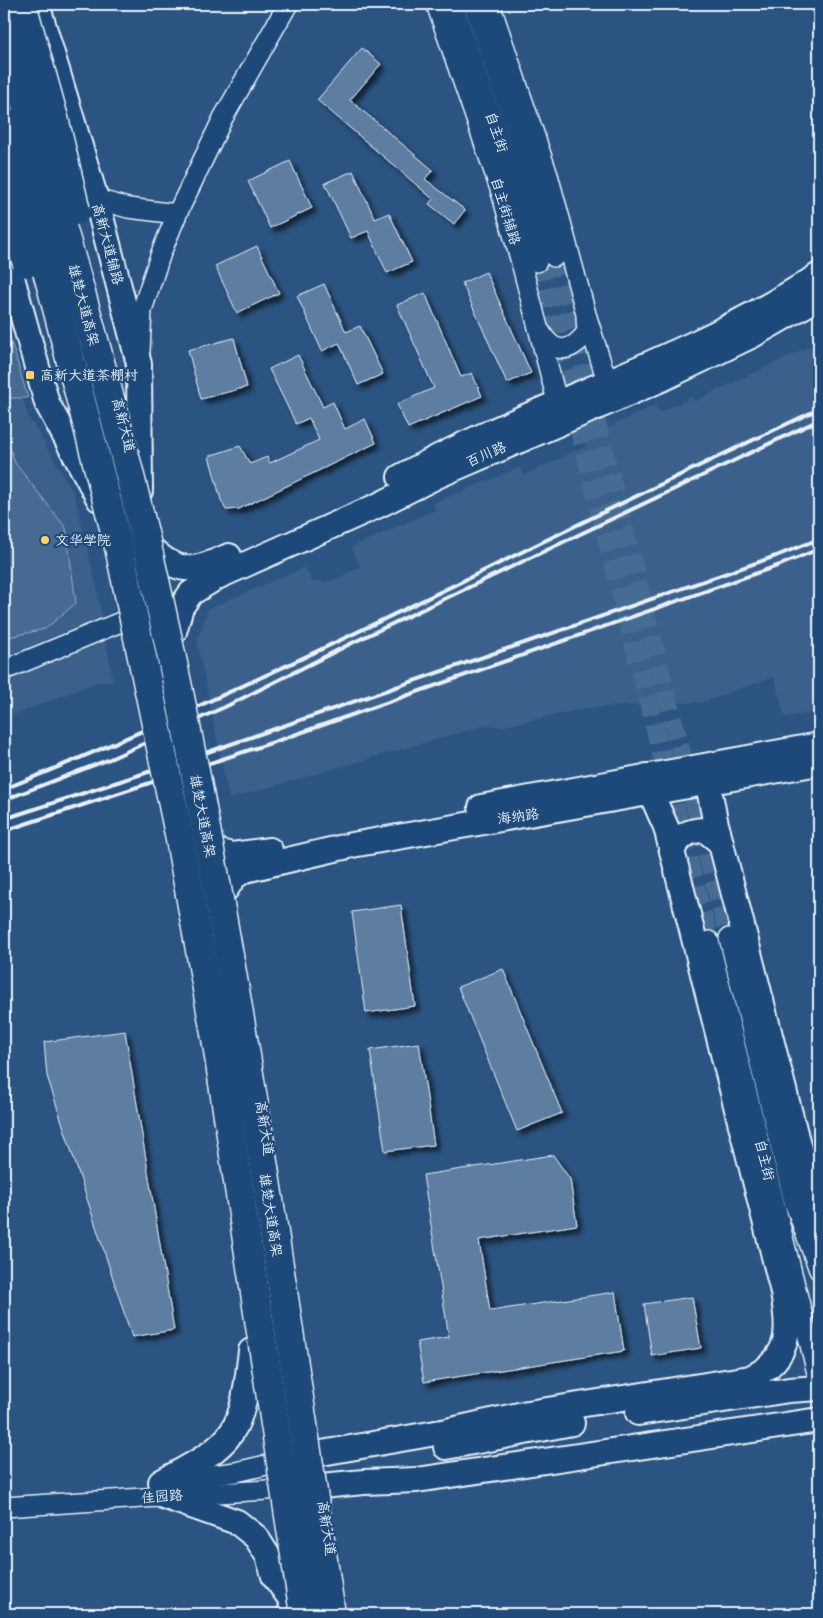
<svg xmlns="http://www.w3.org/2000/svg" width="823" height="1618" font-family="Mali,'LXGW WenKai TC',sans-serif">
<defs>
<filter id="shadow"><feDropShadow dx="4.5" dy="4.5" stdDeviation="2.5" flood-color="#0009"/></filter>
</defs>
<rect width="100%" height="100%" fill="#2b5482"/>
<filter id="ink" filterUnits="userSpaceOnUse"><feTurbulence type="fractalNoise" baseFrequency=".02" numOctaves="2"/><feDisplacementMap in="SourceGraphic" scale="10" xChannelSelector="R" yChannelSelector="G"/><feConvolveMatrix kernelMatrix="1 2 1 2 8 2 1 2 1" color-interpolation-filters="sRGB"/></filter>
<g filter="url(#ink)">
<g fill="#3a608b">
<path d="M4 331 28 416 74 493 97 588 113 681 95 683 4 719Z"/>
<path d="M819 342V712L785 717 774 677 703 702 586 708 501 727 487 725 229 799 197 641 208 609 305 567 312 582 331 581 360 567 351 547 435 510 433 503 520 467 524 475 586 446 583 439 655 405 659 413 692 397 694 401Z"/>
</g>
<g fill="#476b93" stroke="#98aec6">
<path d="M4 317 28 398H4Z"/>
<path d="M4 430 15 463 66 528 76 603 45 629 4 638Z"/>
</g>
<g fill="#5d7da1" stroke="#e8f1f8" filter="url(#shadow)">
<path d="M362 48 381 64 350 100 433 170 425 179 465 210 454 224 429 204 433 199 317 100Z"/>
<path d="M290 161 312 208 270 228 248 181Z"/>
<path d="M353 171 375 219 389 213 412 262 387 273 368 231 351 238 325 183Z"/>
<path d="M257 246 279 293 237 313 215 266Z"/>
<path d="M486 272 531 373 507 383 462 283Z"/>
<path d="M324 284 346 332 360 326 383 374 358 385 339 343 322 351 297 296Z"/>
<path d="M425 293 461 377 472 373 482 396 408 428 397 404 434 388 397 305Z"/>
<path d="M234 338 247 387 201 399 188 350Z"/>
<path d="M298 355 323 407 333 402 345 429 365 419 376 443 239 509 226 510 221 500 209 456 240 446 250 464 267 457 270 463 319 440 309 418 296 424 269 369Z"/>
<path d="M401 905 415 1006 366 1013 352 912Z"/>
<path d="M503 969 562 1113 517 1131 458 987Z"/>
<path d="M125 1031 174 1330 132 1337 47 1076 44 1042Z"/>
<path d="M419 1043 434 1145 385 1151 370 1050Z"/>
<path d="M553 1155 570 1179 577 1225 479 1240 490 1311 615 1292 624 1351 424 1382 417 1342 449 1337 423 1175Z"/>
<path d="M692 1297 701 1348 652 1356 644 1304Z"/>
</g>
<g fill="none" stroke-linecap="round" stroke-linejoin="round">
<g stroke="#476c94" stroke-width="19" stroke-dasharray="19 9" stroke-linecap="butt">
<path d="M554 257 729 938"/>
<path d="M537 262 709 941"/>
</g>
<g stroke="#e8f1f8" stroke-width="22">
<g id="minor">
<path d="M436 4 501 192 522 266 561 416"/>
<path d="M453 4 516 188 537 262"/>
<path d="M473 4 533 181 554 257"/>
<path d="M490 4 548 175 586 314 611 394"/>
<path d="M96 199 128 208 177 214"/>
<path d="M540 331C554 355 570 354 587 332L586 317"/>
<path d="M140 351 142 310 161 253 177 214 223 118 288 4"/>
<path d="M4 670 128 619"/>
<path d="M729 938 794 1202 819 1270"/>
<path d="M709 941 819 1381"/>
<path d="M169 1481 236 1472 292 1459"/>
<path d="M4 1507 297 1488"/>
</g>
</g>
<g stroke="#e8f1f8" stroke-width="28">
<g id="major">
<path d="M5 4 21 52"/>
<path d="M37 4 99 209 139 364 140 491"/>
<path d="M4 249 47 403 99 499"/>
<path d="M400 477C536 402 688 361 819 275"/>
<path d="M155 552C183 577 198 569 229 556"/>
<path d="M174 632 181 607 191 593 217 577 379 505 437 476 662 379 751 336 819 297"/>
<path d="M705 768 715 820 819 1227"/>
<path d="M481 807 819 745"/>
<path d="M672 850C680 836 688 830 705 830L721 843"/>
<path d="M220 852 232 855 270 850"/>
<path d="M226 889 234 877 245 870 352 845 819 763"/>
<path d="M638 1413 789 1390 819 1388"/>
<path d="M446 1447 572 1423"/>
<path d="M316 1454 447 1431 528 1413 750 1378C793 1358 790 1328 782 1288L666 827 651 793 647 776"/>
<path d="M161 1482C238 1441 241 1436 251 1351"/>
<path d="M321 1486 364 1482 417 1480 819 1420"/>
<path d="M163 1496 237 1522 256 1537 268 1556 274 1576 295 1605 289 1614"/>
</g>
</g>
<use href="#minor" stroke="#1f4a7a" stroke-width="19"/>
<use href="#major" stroke="#1f4a7a" stroke-width="24"/>
<g stroke="#e8f1f8" stroke-width="4">
<path d="M4 789C283 678 547 535 819 409"/>
<path d="M4 800 110 759 229 705 352 643 819 420"/>
<path d="M4 819 176 763 776 556 819 539"/>
<path d="M4 831 277 741 780 565 819 549"/>
</g>
<g stroke="#e8f1f8" stroke-width="31" stroke-linecap="butt">
<g id="highway-bridge">
<path d="M22 4 54 118 76 211"/>
<path d="M4 33C56 201 105 370 146 541 228 895 278 1256 331 1614"/>
<path d="M4 121 52 289 119 547 179 834 217 1044 304 1614"/>
<path d="M4 196 27 263"/>
</g>
</g>
<use href="#highway-bridge" stroke="#1f4a7a" stroke-width="28"/>
</g>
</g>
<g fill="#ffd166" stroke="#1f4a7a" stroke-width="2">
<rect x="25" y="370" width="10" height="10" rx="2.5"/>
<circle cx="45" cy="540" r="5"/>
</g>
<g text-anchor="middle" stroke-width="4.5" stroke-linejoin="round" paint-order="stroke">
<g font-size="14" fill="#e8f1f8" stroke="#1f4a7a">
<text transform="translate(497 132) rotate(71)" y="5">自主街</text>
<text transform="translate(506 211) rotate(73)" y="5">自主街辅路</text>
<text transform="translate(108 244) rotate(75)" y="5">高新大道辅路</text>
<text transform="translate(84 305) rotate(75)" y="5">雄楚大道高架</text>
<text transform="translate(124 425) rotate(76)" y="5">高新大道</text>
<text transform="translate(486 454) rotate(-24)" y="5">百川路</text>
<text transform="translate(203 816) rotate(79)" y="5">雄楚大道高架</text>
<text transform="translate(518 816) rotate(-8)" y="5">海纳路</text>
<text transform="translate(265 1128) rotate(81)" y="5">高新大道</text>
<text transform="translate(765 1160) rotate(76)" y="5">自主街</text>
<text transform="translate(271 1215) rotate(81)" y="5">雄楚大道高架</text>
<text transform="translate(162 1496) rotate(-4)" y="5">佳园路</text>
<text transform="translate(327 1528) rotate(81)" y="5">高新大道</text>
</g>
<g font-size="14" fill="#e8f1f8" stroke="#1f4a7a" text-anchor="start">
<text x="40" y="380">高新大道茶棚村</text>
<text x="55" y="545">文华学院</text>
</g>
</g>
<rect width="823" height="1618" fill="none" stroke="#1f4a7a" stroke-width="20"/>
<rect x="10" y="10" width="803" height="1598" fill="none" stroke="#e8f1f8" stroke-width="2" filter="url(#ink)"/>
</svg>
